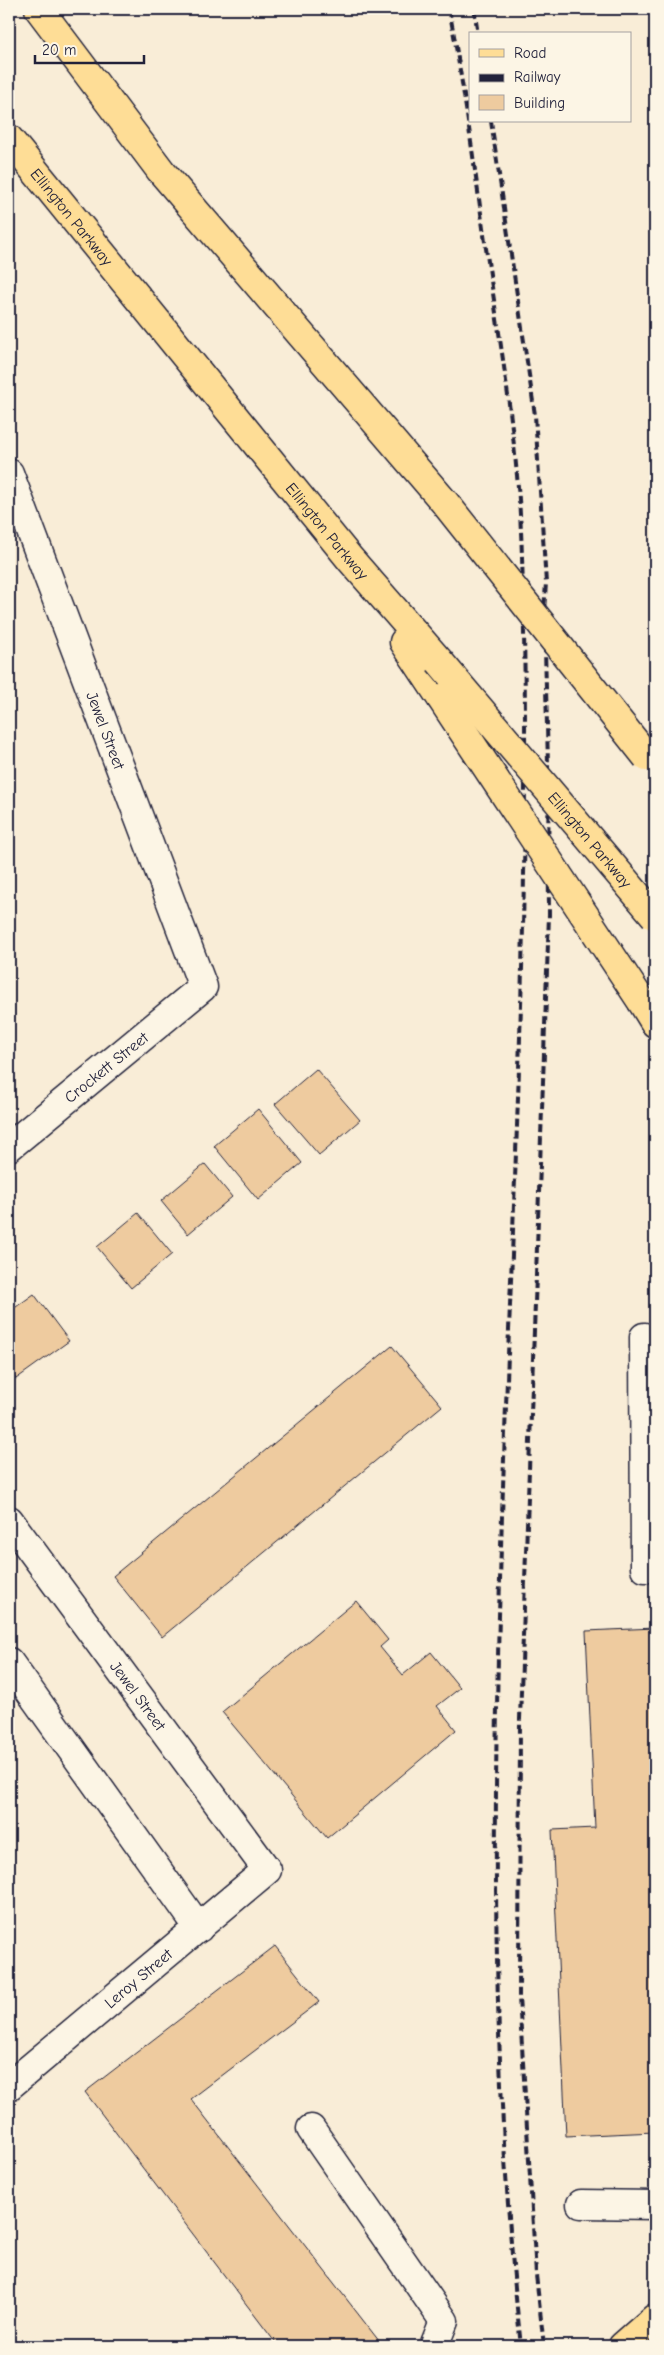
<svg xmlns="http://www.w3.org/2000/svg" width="664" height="2355" font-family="'Comic Neue',sans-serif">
<rect width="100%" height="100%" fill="#f9edd7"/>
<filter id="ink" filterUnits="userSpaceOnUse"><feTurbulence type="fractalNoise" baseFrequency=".02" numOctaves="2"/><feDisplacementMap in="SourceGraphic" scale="10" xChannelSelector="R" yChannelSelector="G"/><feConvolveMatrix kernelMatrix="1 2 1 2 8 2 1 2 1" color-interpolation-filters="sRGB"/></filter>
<g filter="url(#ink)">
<g fill="#eecb9f" stroke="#22223b">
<path d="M316 1069 360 1120 319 1155 275 1104Z"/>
<path d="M258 1109 302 1163 258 1200 214 1146Z"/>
<path d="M205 1164 232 1197 188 1234 161 1201Z"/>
<path d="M138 1213 172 1254 131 1288 97 1247Z"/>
<path d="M34 1294 69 1341 16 1379 9 1369V1312Z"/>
<path d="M392 1346 442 1406 162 1637 113 1576Z"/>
<path d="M356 1601 388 1640 380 1647 403 1675 431 1652 460 1688 437 1706 456 1730 327 1838 222 1712Z"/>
<path d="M655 1628V2132L566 2136 552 1830 595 1828 586 1631Z"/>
<path d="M275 1946 319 2002 191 2099 383 2346H278L85 2092Z"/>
</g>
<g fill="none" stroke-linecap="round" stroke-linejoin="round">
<g stroke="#22223b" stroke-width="31">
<g id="minor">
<path id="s1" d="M9 473 203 987 9 1147"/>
<path d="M655 1351 644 1337 645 1568H655"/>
<path id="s2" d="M9 1520 267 1870 9 2086"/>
<path d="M9 1662 199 1928"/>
<path d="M311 2129 444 2321 434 2346"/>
<path d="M581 2204 655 2205"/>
</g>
</g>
<g stroke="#22223b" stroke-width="31">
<path id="major" d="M623 2346 655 2318"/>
</g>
<g stroke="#22223b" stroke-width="31">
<g id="highway">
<path d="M39 9 161 171 446 504"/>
<path id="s3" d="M9 139 350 559 439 661"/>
<path d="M404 642 441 698"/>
<path d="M642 1002 655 1023"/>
</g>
</g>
<use href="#minor" stroke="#fcf5e5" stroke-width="28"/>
<use href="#major" stroke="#fedd96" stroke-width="28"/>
<use href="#highway" stroke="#fedd96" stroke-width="28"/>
<g stroke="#22223b" stroke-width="4" stroke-dasharray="8 4" stroke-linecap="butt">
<path d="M449 9C464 86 474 164 485 242 501 346 519 451 522 557 542 1153 455 1752 521 2346"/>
<path d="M474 9 478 34"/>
<path d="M491 121 535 415 546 583 544 611 548 764 549 915 520 1719 519 1997 536 2275 544 2346"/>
</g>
<g stroke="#22223b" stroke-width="31" stroke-linecap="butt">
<g id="highway-bridge">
<path d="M446 504 647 757"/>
<path id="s4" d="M439 661 655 916"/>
<path d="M441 698 642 1002"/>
</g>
</g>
<use href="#highway-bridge" stroke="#fedd96" stroke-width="28"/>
</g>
</g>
<g text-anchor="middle" stroke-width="4.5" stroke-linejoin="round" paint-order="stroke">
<g font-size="16" fill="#22223b" stroke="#fcf5e5">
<text dy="6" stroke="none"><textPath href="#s3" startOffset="100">Ellington Parkway</textPath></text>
<text dy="6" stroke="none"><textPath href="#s3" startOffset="505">Ellington Parkway</textPath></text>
<text dy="6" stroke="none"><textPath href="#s1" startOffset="275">Jewel Street</textPath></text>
<text dy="6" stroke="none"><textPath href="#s4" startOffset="234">Ellington Parkway</textPath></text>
<text transform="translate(106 1067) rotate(-39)" y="6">Crockett Street</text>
<text dy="6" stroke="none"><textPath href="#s2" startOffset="218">Jewel Street</textPath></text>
<text transform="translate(138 1978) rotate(-40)" y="6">Leroy Street</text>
</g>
</g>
<rect width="664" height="2355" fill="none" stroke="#fcf5e5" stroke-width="30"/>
<rect x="15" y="15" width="634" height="2325" fill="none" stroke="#22223b" stroke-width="2" filter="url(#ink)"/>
<rect x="469" y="32" width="162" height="90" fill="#fcf5e5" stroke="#a5a1a1"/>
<rect x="479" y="49" width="25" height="8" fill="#fedd96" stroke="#a5a1a1"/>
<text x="514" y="58" font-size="15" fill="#22223b">Road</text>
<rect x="479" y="74" width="25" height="8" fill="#22223b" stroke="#a5a1a1"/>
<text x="514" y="82" font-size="15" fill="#22223b">Railway</text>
<rect x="479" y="95" width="25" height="15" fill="#eecb9f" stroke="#a5a1a1"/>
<text x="514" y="108" font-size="15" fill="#22223b">Building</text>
<path d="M35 55v8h109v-8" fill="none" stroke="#22223b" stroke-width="2.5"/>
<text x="42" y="55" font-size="15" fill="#22223b" stroke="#fcf5e5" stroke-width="4" paint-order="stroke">20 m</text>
</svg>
